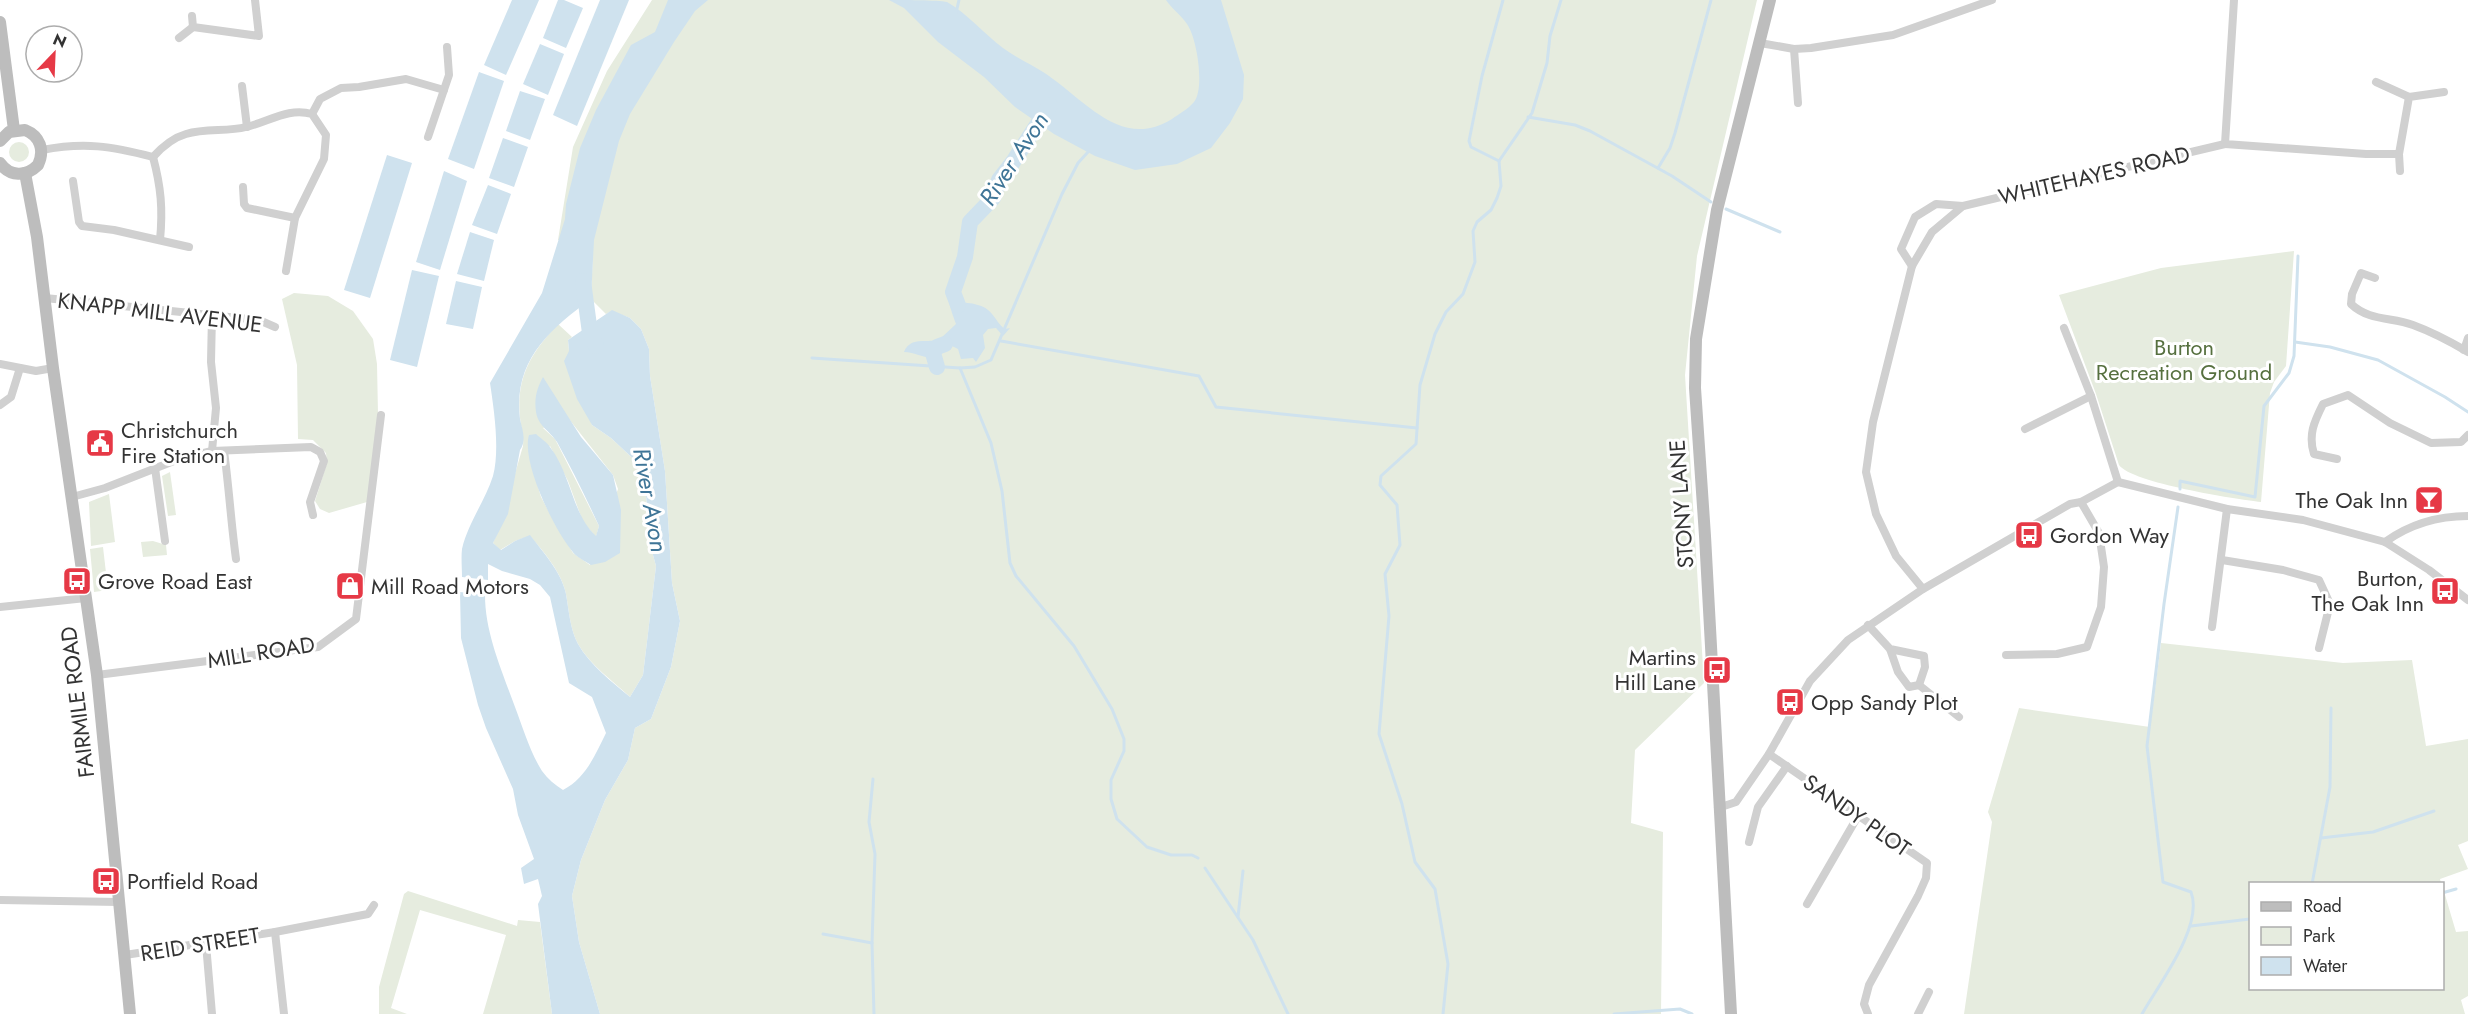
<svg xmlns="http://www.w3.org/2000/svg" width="2468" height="1014" font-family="Jost,sans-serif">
<rect width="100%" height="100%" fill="#fff"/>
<g fill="#e6ecdf" fill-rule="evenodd">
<path d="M652 0H1757L1697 256 1685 375 1704 683 1635 750 1631 823 1663 832 1661 1014H600L579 942 572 896 581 860 605 800 628 760 635 728 651 719 671 667 680 621 672 583 665 471 650 376 649 349 641 329 630 318 612 311 606 314 591 299 593 251 558 240 573 147 607 71Z"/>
<circle cx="19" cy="152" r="10"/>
<path d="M2294 251 2286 366 2274 382 2270 393 2261 502C2235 499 2132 483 2119 465L2096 394 2059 295 2161 268Z"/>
<path d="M294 293 328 296 353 311 373 339 377 364 378 414 367 502 329 513 320 509 315 501 327 463 326 453 313 440 298 439 297 365 282 299Z"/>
<path d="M558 324 572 337 568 340 569 351 592 425 611 438 642 467 645 482 650 544 656 566 643 675 630 697C612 680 591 666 578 644 570 629 569 611 566 594 562 573 544 552 530 536L515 541 500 550 493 543 499 529 523 446C524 436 521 428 520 418 516 377 531 353 558 324ZM565 414 613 475 618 489 590 565 573 553 554 521 541 497 530 460 550 446 568 481 583 522 596 537 599 526 555 439 543 428Z"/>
<path d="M170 472 176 515 168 516 162 476Z"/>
<path d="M109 494 115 542 91 546 89 502Z"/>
<path d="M153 541 166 545 167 555 143 557 141 542Z"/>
<path d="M103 547 108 590 94 592 90 549Z"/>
<path d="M2161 643 2343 663 2412 660 2426 746 2468 739V841L2458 845 2468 869 2440 879 2441 883 2250 884V988H2442L2443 888 2456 932 2468 931V996L2461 1000 2465 1014H1964L1992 822 1988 812 2019 708 2150 727Z"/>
<path d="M408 891 517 926 518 920 540 922 552 1014H483L506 935 420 910 391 1008 407 1014H379V987L404 894Z"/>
</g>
<g fill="#cfe2ee">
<path d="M512 0H539L506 75 484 65Z"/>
<path d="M558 0H564L583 8 566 48 543 38Z"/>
<path d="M600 0H629L577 126 553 115Z"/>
<path d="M668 0H708L695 11 674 42 630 114 619 141 594 240 591 299C549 330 513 361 520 419 522 429 527 440 520 450L508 514 493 543 501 550 515 541 530 535C543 552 562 573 566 594 569 611 570 629 578 644 590 665 612 682 630 697L643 675 656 566 650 544 645 482 642 467 611 438 592 425 577 399 564 361 569 351 568 340 612 310 630 318 641 329 649 349 650 376 665 471 672 583 680 621 671 667 651 719 635 728 628 760 605 800 581 860 572 896 579 942 600 1014H552L538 904 542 896 538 879 524 884 521 868 534 859 518 815 513 789 486 728 478 705 461 638 460 592 485 595C485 633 502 671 515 707 523 728 530 752 542 771 548 779 555 785 563 790 586 778 595 755 606 733L592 697 569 683 550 597 540 585 530 579 502 571 488 564V580L462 577C462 568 461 558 462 549 468 523 485 501 493 476 500 450 494 410 490 383L542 293 565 219 566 204 580 148 596 110 631 45 655 32Z"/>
<path d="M889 0C901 0 938 0 947 2 968 14 984 34 1003 48 1019 60 1038 67 1053 79 1089 105 1124 149 1172 119 1179 114 1188 109 1194 102 1205 88 1197 38 1187 24 1181 15 1172 9 1166 0H1221L1244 75 1243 99 1230 123 1211 148 1177 164 1135 170 1095 156 1054 134 1015 107 984 77 938 42 904 8Z"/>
<path d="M540 44 564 54 548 95 523 84Z"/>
<path d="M479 72 504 81 474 169 448 159Z"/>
<path d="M520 91 545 99 530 140 506 131Z"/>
<path d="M503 138 528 147 514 187 489 178Z"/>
<path d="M387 155 412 163 370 298 344 290Z"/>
<path d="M444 171 467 181 440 270 416 262Z"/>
<path d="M488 185 511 194 497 234 472 225Z"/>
<path d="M470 232 494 240 484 281 457 274Z"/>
<path d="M412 270 439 276 417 367 390 360Z"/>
<path d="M456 281 482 287 473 329 446 324Z"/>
<path d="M953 283 958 286 959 302C970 303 985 304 992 314 997 320 999 325 1005 329L1010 328 1003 336 996 328 988 329 983 335 985 348 976 362 973 358 961 359 958 349 952 346 942 348 936 358C928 360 915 352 904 352 910 336 926 343 939 340L956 324C951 309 945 298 953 283Z"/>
<path d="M543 377 581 437 613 475 621 510 620 553 605 562 591 565C585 561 576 557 572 551 554 529 521 462 529 435L536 434C540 438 547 442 550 447 571 474 572 514 596 536L599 526C586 498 572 469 557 442 550 431 538 426 536 412 534 398 537 388 543 377Z"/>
</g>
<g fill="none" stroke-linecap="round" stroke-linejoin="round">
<g stroke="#cfe2ee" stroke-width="3">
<path d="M956 13 959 0"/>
<path d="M1528 117 1575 125 1590 131 1672 176 1711 202"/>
<path d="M1499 161 1471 147 1469 141 1482 76 1503 0"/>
<path d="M1658 168 1670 148 1675 133 1711 0"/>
<path d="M1726 209 1780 232"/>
<path d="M1001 341 1199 376 1216 407 1417 428"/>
<path d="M2295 342 2330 347 2378 360 2445 397 2468 412"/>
<path d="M812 358 960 368 975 367 991 360 1062 194 1078 163 1088 152"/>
<path d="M960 368 991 443 1002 491 1010 563 1016 576 1074 646 1112 709 1124 739V751L1111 780V799L1117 819 1147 847 1171 855H1192L1198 858"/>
<path d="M2180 489V481L2255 497 2264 406 2289 373 2294 356 2298 256"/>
<path d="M873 779 869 822 875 854 872 943 874 1014"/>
<path d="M2321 838 2373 832 2434 811"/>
<path d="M1205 868 1253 940 1288 1014"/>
<path d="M2312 884 2330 787 2331 708"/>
<path d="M2442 893 2456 889"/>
<path d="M1238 917 1243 871"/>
<path d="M2191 926 2250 919"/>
<path d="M823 934 872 943"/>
<path d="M1443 1014 1448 964 1435 889 1415 862 1402 804 1379 734 1389 616 1385 574 1400 545 1397 505 1380 485 1381 476 1416 444 1420 385 1435 334 1446 312 1463 294 1475 262 1473 231 1477 222 1491 210 1497 198 1501 186 1499 161 1532 113 1547 63 1550 36 1561 0"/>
<path d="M1614 1014 1680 1009 1692 1014"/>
<path d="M2142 1014C2159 984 2204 926 2191 892L2163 882 2147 746 2164 604 2178 507"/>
</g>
<g stroke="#cfe2ee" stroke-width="16">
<path d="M583 281 590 333 596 346"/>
<path d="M958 305 953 292 965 257 970 222 993 198 999 180 1013 162 1050 105"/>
<path d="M937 367 933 353 937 347 945 344"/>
</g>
<g stroke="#d0d0d0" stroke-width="8">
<path d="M2234 0 2225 144 2366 154H2399L2400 171"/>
<path d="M192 16 193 27 259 36 255 0"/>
<path d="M179 38 193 27"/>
<path d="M1760 43 1794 49 1811 48 1893 35 1992 0"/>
<path d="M1794 49 1798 103"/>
<path d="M2376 82 2409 97"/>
<path d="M242 86 247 127"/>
<path d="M312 114 320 99 341 88 359 87 406 79 444 90"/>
<path d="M428 137 449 75 447 47"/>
<path d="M42 150C84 142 111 146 153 157 162 147 172 138 186 134 206 128 227 132 246 127 269 122 288 107 312 114L326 135 324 159 295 218 286 271"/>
<path d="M2399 154 2409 97 2444 92"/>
<path d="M153 157C161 187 163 209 160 240"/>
<path d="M73 181 79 222 82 226 114 230 189 247"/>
<path d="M243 187 244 204 247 208 295 218"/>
<path d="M1912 266 1901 249 1915 217 1936 204 1963 206"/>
<path d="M2375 278 2361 273 2352 294 2351 304C2369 321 2391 317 2413 325 2432 332 2451 342 2468 352"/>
<path d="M45 298 259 320 275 327"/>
<path d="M2064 328 2091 396 2118 482"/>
<path d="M2464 350 2468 338"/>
<path d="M0 364 36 371 53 368"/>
<path d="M0 405 11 397 20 368"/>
<path d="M2025 429 2091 396"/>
<path d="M212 451 216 408 211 362 212 315"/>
<path d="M224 451C229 487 231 523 236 559"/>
<path d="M2337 459 2314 454C2308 435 2314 422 2323 404L2348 395 2390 423 2431 443 2461 442 2468 435"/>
<path d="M155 468 165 541"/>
<path d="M72 497 105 488 179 459 212 451 311 447 320 452 324 461 310 502 313 515"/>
<path d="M2385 542C2410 524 2437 516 2468 516"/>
<path d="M2222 560 2283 570 2319 580 2330 604 2319 648"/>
<path d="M1923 589 1896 556 1876 514 1866 472 1873 422 1912 266 1932 232 1963 206 2225 144"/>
<path d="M0 607 86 598"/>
<path d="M1868 625 1890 649 1898 672 1909 687 1919 685 1925 667 1924 656 1890 649"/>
<path d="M2212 627 2227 509"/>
<path d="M2006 655 2057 654 2087 647 2101 607 2104 567 2099 533 2081 502"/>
<path d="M97 675 318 647 356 619 381 415"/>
<path d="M1919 685 1959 717"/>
<path d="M1769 754 1927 863 1926 878 1918 896 1869 985 1864 1004 1868 1014"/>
<path d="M1718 808 1736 802 1769 754 1810 681 1848 640 1923 589 2070 504 2081 502 2118 482 2227 509 2303 520 2385 542 2429 570 2468 600"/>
<path d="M1749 842 1758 807 1787 766"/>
<path d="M0 900 119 902"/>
<path d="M1807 904 1858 816"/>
<path d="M275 932 284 1014"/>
<path d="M206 944 212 1014"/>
<path d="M125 955 275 932 368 914 374 905"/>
<path d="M1918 1014 1929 992"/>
</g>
<g stroke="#bdbdbd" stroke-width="12">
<path d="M0 22 14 130"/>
<path d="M0 141 9 132 25 130C40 136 45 150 38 165 26 177 10 177 0 163"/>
<path d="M25 173 37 237 53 368 97 675 130 1014"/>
<path d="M1731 1014 1705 536 1695 388 1696 339 1717 210 1770 0"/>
</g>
</g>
<defs>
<g id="civic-square" transform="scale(1.5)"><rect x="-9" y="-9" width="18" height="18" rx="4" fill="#e63946" stroke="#fff"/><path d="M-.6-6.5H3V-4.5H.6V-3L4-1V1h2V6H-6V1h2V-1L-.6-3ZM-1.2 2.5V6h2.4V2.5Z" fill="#fff"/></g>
<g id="bar-square" transform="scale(1.5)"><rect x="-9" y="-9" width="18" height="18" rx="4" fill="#e63946" stroke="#fff"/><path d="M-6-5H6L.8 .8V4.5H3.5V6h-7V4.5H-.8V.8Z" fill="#fff"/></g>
<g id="bus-square" transform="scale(1.5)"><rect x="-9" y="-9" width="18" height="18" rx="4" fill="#e63946" stroke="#fff"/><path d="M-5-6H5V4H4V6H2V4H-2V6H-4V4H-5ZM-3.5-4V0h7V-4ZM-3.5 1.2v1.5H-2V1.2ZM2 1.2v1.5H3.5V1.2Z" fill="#fff"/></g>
<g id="shop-square" transform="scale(1.5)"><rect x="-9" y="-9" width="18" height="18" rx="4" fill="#e63946" stroke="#fff"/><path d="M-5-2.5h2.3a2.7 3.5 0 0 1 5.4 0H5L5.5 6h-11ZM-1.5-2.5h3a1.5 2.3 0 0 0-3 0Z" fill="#fff"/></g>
</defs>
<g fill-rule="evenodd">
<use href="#civic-square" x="100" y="443"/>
<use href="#bar-square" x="2429" y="500"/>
<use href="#bus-square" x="2029" y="535"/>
<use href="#bus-square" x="77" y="581"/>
<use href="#shop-square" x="350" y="586"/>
<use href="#bus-square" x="2445" y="591"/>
<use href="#bus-square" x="1717" y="670"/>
<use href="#bus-square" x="1790" y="702"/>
<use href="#bus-square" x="106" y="881"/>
</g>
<g text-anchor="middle" stroke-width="6" stroke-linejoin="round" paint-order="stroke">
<g font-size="22" fill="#333" stroke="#fff">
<text transform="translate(2094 175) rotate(-13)" y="8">WHITEHAYES ROAD</text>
<text transform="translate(160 312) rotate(7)" y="8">KNAPP MILL AVENUE</text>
<text transform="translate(1681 504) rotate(-94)" y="8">STONY LANE</text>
<text transform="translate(261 652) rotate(-9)" y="8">MILL ROAD</text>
<text transform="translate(77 702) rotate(-97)" y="8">FAIRMILE ROAD</text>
<text transform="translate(1857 815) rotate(35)" y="8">SANDY PLOT</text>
<text transform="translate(200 944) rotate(-9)" y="8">REID STREET</text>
</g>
<g font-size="22" fill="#56703f" stroke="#fff">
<text x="2184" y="355">Burton<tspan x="2184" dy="25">Recreation Ground</tspan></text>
</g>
<g font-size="22" fill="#333" stroke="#fff" text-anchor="start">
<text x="121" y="438">Christchurch<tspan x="121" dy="25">Fire Station</tspan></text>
<text x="2408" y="508" text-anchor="end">The Oak Inn</text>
<text x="2050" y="543">Gordon Way</text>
<text x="2424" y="586" text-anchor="end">Burton,<tspan x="2424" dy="25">The Oak Inn</tspan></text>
<text x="98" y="589">Grove Road East</text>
<text x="371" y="594">Mill Road Motors</text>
<text x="1696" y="665" text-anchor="end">Martins<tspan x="1696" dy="25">Hill Lane</tspan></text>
<text x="1811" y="710">Opp Sandy Plot</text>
<text x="127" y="889">Portfield Road</text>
</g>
<g font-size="24" font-style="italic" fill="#3f7597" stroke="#fff">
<text transform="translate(1014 159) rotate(-57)" y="8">River Avon</text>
<text transform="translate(650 500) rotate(80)" y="8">River Avon</text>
</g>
</g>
<rect x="2249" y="882" width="195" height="108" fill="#ffffff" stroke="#adadad" stroke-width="1.5"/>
<rect x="2261" y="902" width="30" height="9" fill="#bdbdbd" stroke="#adadad" stroke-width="1.5"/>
<text x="2303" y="912" font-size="18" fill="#333333">Road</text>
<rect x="2261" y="927" width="30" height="18" fill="#e6ecdf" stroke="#adadad" stroke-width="1.5"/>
<text x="2303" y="942" font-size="18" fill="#333333">Park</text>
<rect x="2261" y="957" width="30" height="18" fill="#cfe2ee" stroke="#adadad" stroke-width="1.5"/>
<text x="2303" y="972" font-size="18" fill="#333333">Water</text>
<g transform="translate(54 54) rotate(23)"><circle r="28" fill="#ffffff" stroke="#adadad" stroke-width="1.5"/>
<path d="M0-4.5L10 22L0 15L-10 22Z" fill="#e63946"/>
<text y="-9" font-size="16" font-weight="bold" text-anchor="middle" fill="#333333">N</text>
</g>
</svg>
